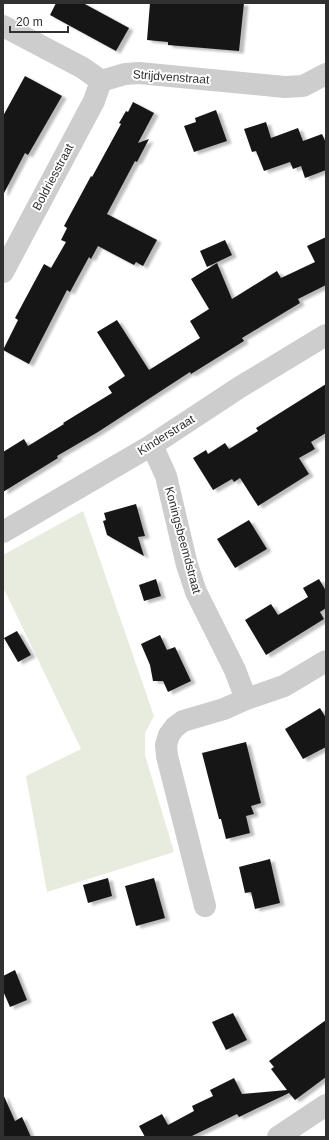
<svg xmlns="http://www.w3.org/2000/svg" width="329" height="1140" font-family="Arial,sans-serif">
<defs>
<filter id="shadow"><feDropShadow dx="4.5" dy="2.5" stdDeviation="1" flood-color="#0004"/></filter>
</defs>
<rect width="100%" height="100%" fill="#fff"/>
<path fill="#e8ecde" d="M83 511 154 716 145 733V755L174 852 47 892 26 776 81 749 3 587V555Z"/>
<g fill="#171717" filter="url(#shadow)">
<path d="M56 3H83L129 28 116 51 50 15Z"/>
<path d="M150 3H244L239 51 168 45V42L147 40Z"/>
<path d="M25 76 62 96 28 155 25 153 3 195V116Z"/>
<path d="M133 102 154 113 138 143 149 139 137 162 135 161 107 214 157 240 143 266 136 262 134 265 98 246 91 259 89 257 70 292 67 290 29 364 3 350 18 320 15 318 44 264 51 268 66 242 61 240 67 228 64 226 91 176 92 177 121 124 119 123 126 111 128 112Z"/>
<path d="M216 110 227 141 194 152 184 126 196 122 195 118Z"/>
<path d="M266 122 271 138 298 128 303 141 322 134 326 143V170L305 178 301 166 293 169 290 162 264 171 256 151 252 152 244 129Z"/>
<path d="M326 237V285L298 299 300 303 242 338 244 341 191 374 190 372 98 432 57 456 58 458 3 492V452L24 439 28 446 64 424 63 423 112 393 108 387 125 376 97 332 117 320 149 370 200 338 190 321 209 309 191 279 217 263 232 299 277 271 281 278 315 262 307 246Z"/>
<path d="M225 240 232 255 207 267 200 251Z"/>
<path d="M326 384V433L311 442 315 449 299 458 309 474 258 506 240 478 234 482 232 479 213 490 193 458 206 450 208 454 225 443 229 449 258 431 256 428Z"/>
<path d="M136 504 145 536 138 537 144 556 107 535 103 521 106 520 104 513Z"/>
<path d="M249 520 267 549 235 568 217 539Z"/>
<path d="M156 579 161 596 144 601 139 585Z"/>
<path d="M319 579 326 591V608L320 612 324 619 266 655 245 620 271 604 278 615 308 597 303 588Z"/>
<path d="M17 631 31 655 18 662 4 638Z"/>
<path d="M160 635 167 650 175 647 191 681 168 692 163 681H153L150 665 141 644Z"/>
<path d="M320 708 326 718V747L303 759 285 729Z"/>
<path d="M246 742 261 803 251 806 254 814 246 816 250 833 226 839 221 819H219L202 753Z"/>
<path d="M270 859 280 903 255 909 251 892 245 893 239 867Z"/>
<path d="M108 878 112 896 88 903 83 885Z"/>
<path d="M154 878 165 918 136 926 125 886Z"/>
<path d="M15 970 27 1000 10 1007 3 991V976Z"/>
<path d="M233 1013 247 1040 226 1050 212 1022Z"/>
<path d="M326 1020V1077L295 1100 289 1093 239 1117 237 1114 190 1137H145L139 1126 162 1114 168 1125 194 1111 192 1106 213 1096 210 1090 234 1078 242 1094 287 1090 271 1069 274 1067 269 1061Z"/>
<path d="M3 1094 15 1121 22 1117 31 1137H3Z"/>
</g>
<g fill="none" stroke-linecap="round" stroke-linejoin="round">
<g stroke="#cdcdcd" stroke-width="22">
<path d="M3 26 83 68 101 81 125 74 139 73 285 87 303 86 326 74"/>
<path d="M3 272 94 101 101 81"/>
<path d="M152 445 166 476 187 565 196 592 235 670 246 699"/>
<path d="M3 532 152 445 240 387 326 335"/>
<path d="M205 906 167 756 166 745 169 735 175 727 183 721 224 709 246 699 284 686 326 661"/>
<path d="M278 1137 326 1105"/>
</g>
</g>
<g text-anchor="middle" stroke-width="4" stroke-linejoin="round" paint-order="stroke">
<g font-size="12" fill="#303030" stroke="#fff">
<text transform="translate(171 77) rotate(4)" y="4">Strijdvenstraat</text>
<text transform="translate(53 177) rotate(-62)" y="4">Boldriesstraat</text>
<text transform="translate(166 435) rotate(-32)" y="4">Kinderstraat</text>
<text transform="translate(183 540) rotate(75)" y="4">Koningsbeemdstraat</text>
</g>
</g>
<rect width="329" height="1140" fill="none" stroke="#303030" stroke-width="8"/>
<path d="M10 26v6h58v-6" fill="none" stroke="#303030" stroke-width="2"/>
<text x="16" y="26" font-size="12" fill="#303030" stroke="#ffffff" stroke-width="3" paint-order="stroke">20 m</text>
</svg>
